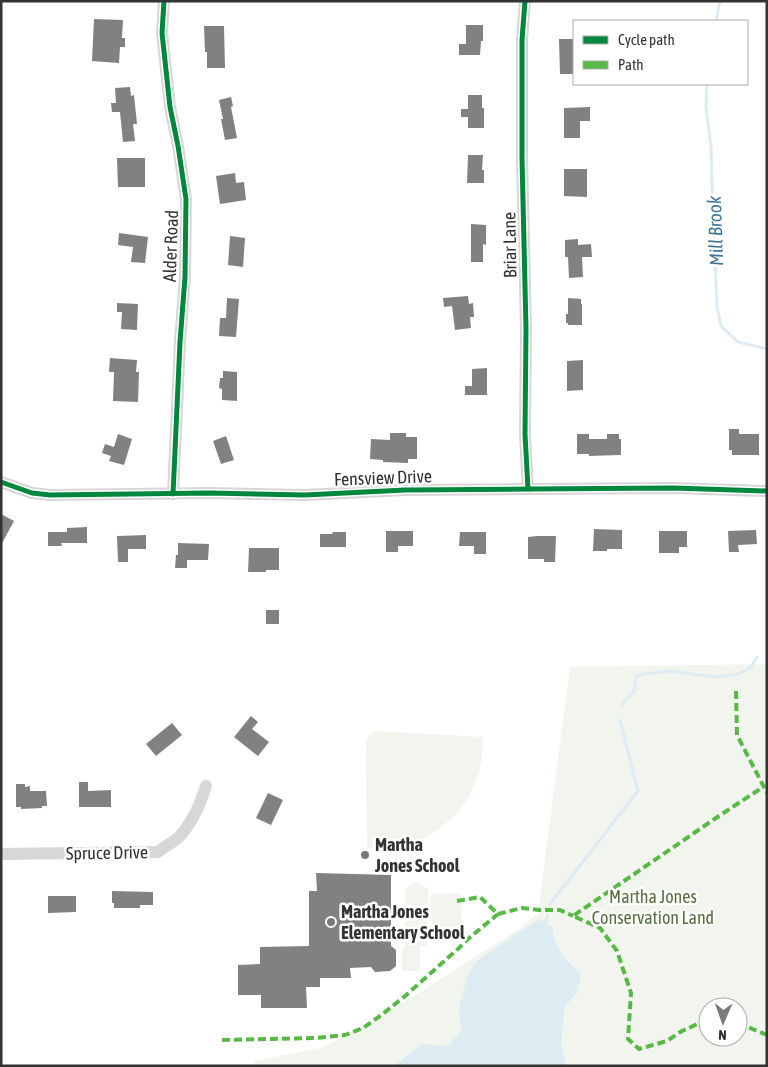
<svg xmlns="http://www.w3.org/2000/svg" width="768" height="1067" font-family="'Asap Condensed',sans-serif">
<rect width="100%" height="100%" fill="#fff"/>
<g fill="#f1f5ed" fill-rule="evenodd">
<path d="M767 664V1066H254L255 1061 324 1047 382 1016 518 930 538 913 570 667ZM708 1007H738V1037H708Z"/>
<path d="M374 731 483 737C483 753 481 771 474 786 457 825 410 857 367 847L366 740Z"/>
<path d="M416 882 428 889V902L417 909 405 902V889Z"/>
<path d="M461 893 462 939 432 940 431 894Z"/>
<path d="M405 920H426L427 946H420V971H402V949H405Z"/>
</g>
<path fill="#ddebf3" d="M539 919 552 927C556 951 564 958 581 974L577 993 565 1006 561 1042 566 1066H394L422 1044 448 1046 461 1031 459 1008 468 974 477 961Z"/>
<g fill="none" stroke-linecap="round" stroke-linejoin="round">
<g stroke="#ddebf3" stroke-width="3">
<path d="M716 21 720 1"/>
<path d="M707 84 706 107 711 147 713 218 717 306 721 326 738 342 767 349"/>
<path d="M621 705 634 691 637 675 671 671 715 677 738 674 750 668 757 657"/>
<path d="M550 904 638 791 620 720"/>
<path d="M544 925 548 916"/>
</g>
</g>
<g fill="#818181">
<path d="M94 19 123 20 122 38H125V47H120L119 63 92 61Z"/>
<path d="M466 25H483V41H481L480 55H459V44H466Z"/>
<path d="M204 26H224L225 68H207V52H205Z"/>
<path d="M559 39H574V74H560Z"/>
<path d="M130 87 131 96 134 95 137 124H133L135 141 123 142 120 112H112L111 103H116L115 88Z"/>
<path d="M468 95H482V108H484V128H468V117H461V109H468Z"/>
<path d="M231 97 233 106 231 107 237 138 225 140 221 119H223L219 100Z"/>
<path d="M590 107V121H580V138H564V108Z"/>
<path d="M468 155H483L482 170H484V183H467Z"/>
<path d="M117 158H145V187H118Z"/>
<path d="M564 169H587V197L564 196Z"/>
<path d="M235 173 236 183 244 182 246 200 220 204 216 176Z"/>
<path d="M471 224 486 225V245L483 244V262H471Z"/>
<path d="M119 233 148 237 145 263 131 262 133 247 118 245Z"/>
<path d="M230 236 245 238 243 267 228 265Z"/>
<path d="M578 239V245L591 244 592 257H582L583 277 569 278 568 257H565V240Z"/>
<path d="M468 296 469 304 473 303 474 317H470L471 328 455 330 452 306 444 307 443 298Z"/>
<path d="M227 298 239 299 236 337 219 336 220 318H226Z"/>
<path d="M568 298 581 299V304H582V325H568V323H566V314H568Z"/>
<path d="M117 303 138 304 137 330 121 329 122 312H117Z"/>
<path d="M110 358 137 360 136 372H139L138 402 113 401 114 372H109Z"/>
<path d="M583 360V390L567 391V361Z"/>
<path d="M487 368V395H465V386H472V369Z"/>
<path d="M223 371 237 372V401L222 400V389L219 388 220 378H223Z"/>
<path d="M729 429H739V434H759V455H732V450H729Z"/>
<path d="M390 433H406V437H417V459H408V463L383 462V460L370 459 371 439 390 440Z"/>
<path d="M118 434 132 439 124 465 109 461 111 456 102 453 105 444 114 447Z"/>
<path d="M577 434H589V439H607V434H619V439H621V455L589 456V454H577Z"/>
<path d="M226 436 234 460 221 464 213 441Z"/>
<path d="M1 514 14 521 1 545Z"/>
<path d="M87 527V543H61L62 546H48V532H67V528Z"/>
<path d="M594 529 622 530V549H607V551H593Z"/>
<path d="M756 530 757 544 738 545 739 552H729L728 531Z"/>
<path d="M386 531H413V546H398V552H386Z"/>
<path d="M659 531H687V547H679V553H659Z"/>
<path d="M333 532H346V547H320V534H332Z"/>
<path d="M460 532H486V554H474V546H459Z"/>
<path d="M146 535V549H128V562H118L117 536Z"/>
<path d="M537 536H556L555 562H544V559H528V537Z"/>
<path d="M178 543 209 544 208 560H187V568H175L176 555H178Z"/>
<path d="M249 548H279V570H266V572H248Z"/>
<rect x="266" y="610" width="13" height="14"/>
<path d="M251 716 258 722 252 729 269 742 258 756 234 737Z"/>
<path d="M172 723 182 735 156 756 146 744Z"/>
<path d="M79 782H88V791L111 790V807H79Z"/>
<path d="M16 784H25V787L30 786V791H46L47 806H42V808L21 809V807H16Z"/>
<path d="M268 793 283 800 271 825 256 818Z"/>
<path d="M316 873 391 875V946L396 950V966L390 971 375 972 371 967 350 968 351 978H320V987H306L307 1008H261V995H238V965L260 964V947L309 946V891H317Z"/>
<path d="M112 891 153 892V905H140V908H114V903H112Z"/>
<path d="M48 896H76V912L48 913Z"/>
</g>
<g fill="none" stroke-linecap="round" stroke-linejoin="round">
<g stroke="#d7d7d7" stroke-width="12">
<path d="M164 1 162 33 170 107 178 146 186 199 185 277 180 342 173 494"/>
<path d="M525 1 522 40V158L526 329 525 434 528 489"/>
<path d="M1 482 32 493 50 495 210 493 305 495 405 490 528 489 674 488 767 491"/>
<path d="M1 854 158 852C164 847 172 843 178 838 192 824 200 805 206 786"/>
</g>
<g stroke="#58b947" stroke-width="4" stroke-dasharray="8 4" stroke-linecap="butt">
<path d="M736 691 737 735 767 793"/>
<path d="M457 901 480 897 498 914 522 908 539 910H560L573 916"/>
<path d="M708 1021 702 1022 682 1031 667 1041 639 1049 628 1039 631 993 617 951 600 928 573 916 716 818 763 787"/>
<path d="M738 1023 767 1035"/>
<path d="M222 1040 315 1038 345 1035 363 1028 380 1016 404 997 459 948 468 939 498 914"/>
</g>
<g stroke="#fff" stroke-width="8">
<g id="cycleway">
<path d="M164 1 162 33 170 107 178 146 186 199 185 277 180 342 173 494"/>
<path d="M525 1 522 40V158L526 329 525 434 528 489"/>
<path d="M1 482 32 493 50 495 210 493 305 495 405 490 528 489 674 488 767 491"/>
</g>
</g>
<use href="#cycleway" stroke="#00873e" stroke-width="5"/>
</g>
<g fill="#7a7a7a" stroke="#fff" stroke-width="2">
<circle cx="365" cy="855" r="5"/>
<circle cx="331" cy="922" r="5"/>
</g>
<g text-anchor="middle" stroke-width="5" stroke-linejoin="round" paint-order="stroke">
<g font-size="18" fill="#333" stroke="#fff">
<text transform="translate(510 245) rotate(-91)" y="6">Briar Lane</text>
<text transform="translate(171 246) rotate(-88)" y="6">Alder Road</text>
<text transform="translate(383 478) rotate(-2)" y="6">Fensview Drive</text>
<text transform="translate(107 853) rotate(-1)" y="6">Spruce Drive</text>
</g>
<g font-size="18" font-weight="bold" fill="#333" stroke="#fff" text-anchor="start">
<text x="375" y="851">Martha<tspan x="375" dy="21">Jones School</tspan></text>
<text x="341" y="918">Martha Jones<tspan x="341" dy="21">Elementary School</tspan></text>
</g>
<g font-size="18" fill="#56703f" stroke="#fff">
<text x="653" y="903">Martha Jones<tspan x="653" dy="21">Conservation Land</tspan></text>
</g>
<g font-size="19" font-style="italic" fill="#3f7597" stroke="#fff">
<text transform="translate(715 231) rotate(-92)" y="7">Mill Brook</text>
</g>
</g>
<rect width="768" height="1067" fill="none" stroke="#333333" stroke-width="5"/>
<rect x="573" y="20" width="175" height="65" fill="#ffffff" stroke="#adadad"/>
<rect x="583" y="36" width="25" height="8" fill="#00873e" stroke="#adadad"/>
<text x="618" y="45" font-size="15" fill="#333333">Cycle path</text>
<rect x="583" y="61" width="25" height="8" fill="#58b947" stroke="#adadad"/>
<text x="618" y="70" font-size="15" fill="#333333">Path</text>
<g transform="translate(723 1022) rotate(182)"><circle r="24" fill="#ffffff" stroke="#adadad"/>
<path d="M0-4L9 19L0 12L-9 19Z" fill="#7a7a7a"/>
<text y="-8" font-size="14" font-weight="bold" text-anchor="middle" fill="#333333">N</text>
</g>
</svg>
